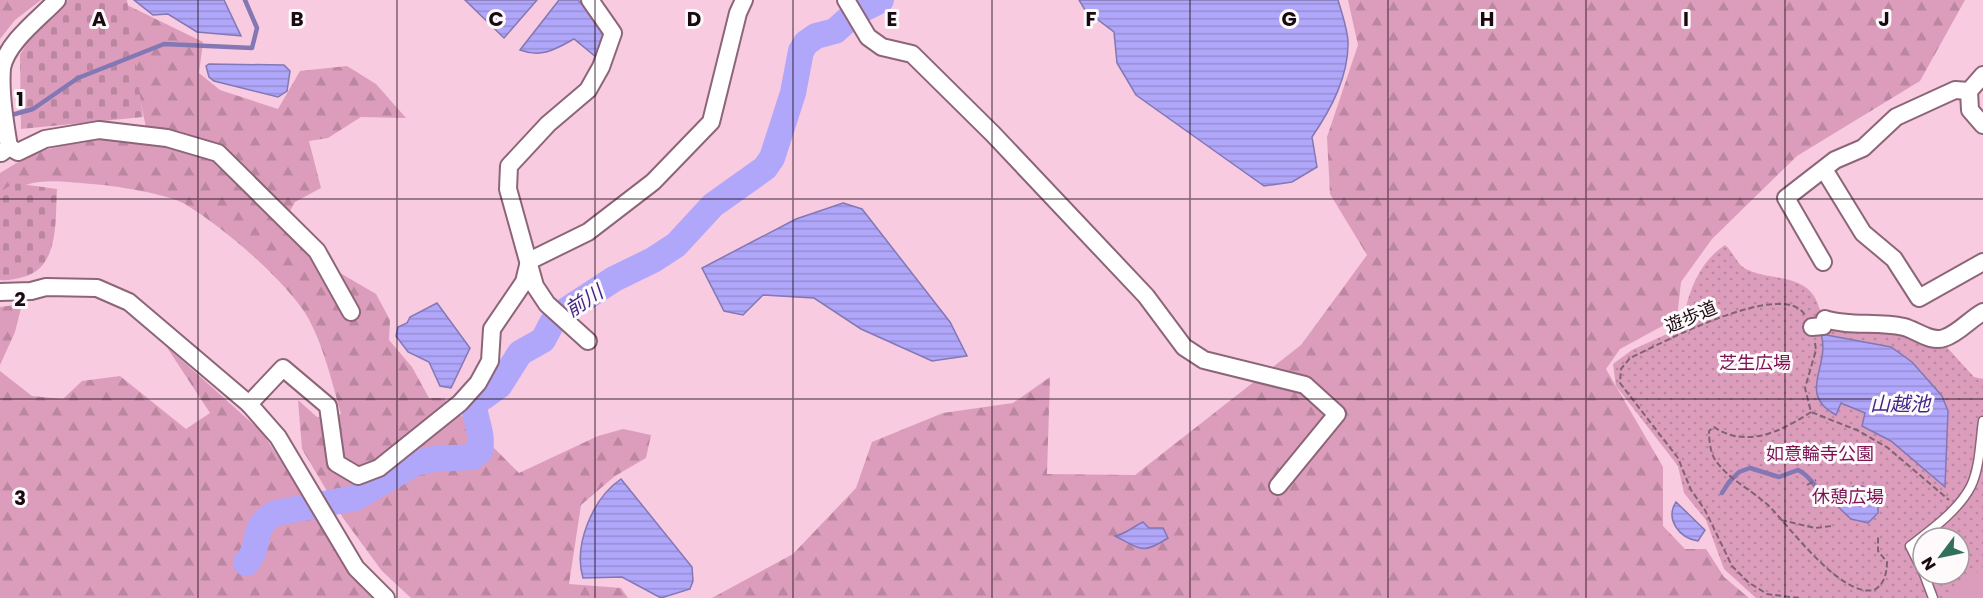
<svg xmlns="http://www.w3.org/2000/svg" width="1983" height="598" font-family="Poppins,'Noto Sans JP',sans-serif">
<defs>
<pattern id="green-dots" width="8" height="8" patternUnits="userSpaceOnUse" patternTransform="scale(1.5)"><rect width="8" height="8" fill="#db9dbb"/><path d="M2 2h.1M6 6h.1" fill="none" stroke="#bb86a0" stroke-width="1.8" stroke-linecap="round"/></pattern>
<pattern id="forest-firs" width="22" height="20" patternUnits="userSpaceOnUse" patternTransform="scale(1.5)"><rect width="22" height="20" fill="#db9dbb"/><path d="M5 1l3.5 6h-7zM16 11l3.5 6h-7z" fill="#bb86a0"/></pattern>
<pattern id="cemetery-stones" width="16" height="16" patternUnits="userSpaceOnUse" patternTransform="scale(1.5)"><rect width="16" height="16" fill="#db9dbb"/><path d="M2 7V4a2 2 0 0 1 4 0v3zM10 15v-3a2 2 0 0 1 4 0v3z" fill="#bb86a0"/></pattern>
<pattern id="water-rules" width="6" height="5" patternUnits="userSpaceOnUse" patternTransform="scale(1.5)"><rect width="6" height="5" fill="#b0a6fa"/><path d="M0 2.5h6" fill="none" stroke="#978ed5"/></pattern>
</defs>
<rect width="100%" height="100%" fill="#f8cbe0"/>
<path fill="url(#green-dots)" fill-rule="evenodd" d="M1725 245C1733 251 1737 265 1746 269 1767 280 1800 274 1814 296 1819 304 1821 315 1825 323H1895L1944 344 1974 377 1983 379V598H1756L1724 569 1706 520 1684 493 1678 466 1616 386 1613 364 1632 350 1682 327C1687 296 1697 264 1725 245ZM1923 538H1959V574H1923Z"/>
<g fill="url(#forest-firs)">
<path d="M0 0H41L15 20 0 39Z"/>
<path d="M1348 0H1965L1920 81 1797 156 1712 239 1681 282 1677 318 1620 349 1606 369 1663 467V526L1685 549H1706L1724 577 1749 598H712L793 554 856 488 872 442 943 413 1013 403 1050 377 1047 474 1135 475 1301 345 1367 255 1330 194 1327 137 1358 45Z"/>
<path d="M127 5 203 42 199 73 220 90 278 109 300 71 347 66 376 84 406 118 361 117 328 138 309 141 321 188 295 202 281 227 340 273 376 294 390 320 389 340 412 367 429 398H444L519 473 598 436 623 429 651 435 646 458 615 476 581 505 569 584 621 588 628 598H411L382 571 343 518 302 449 298 400 317 417 341 414C332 382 321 334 301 307 274 271 224 228 185 204 168 194 112 185 91 184 57 181 29 176 0 198V173L33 153 98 137 149 142 136 79Z"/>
<path d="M22 304 15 332 0 365V307Z"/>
<path d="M166 346 262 432 362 588 372 598H0V371L32 396 63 399 82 381 120 376 186 429 210 413Z"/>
</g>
<g fill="url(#cemetery-stones)">
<path d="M68 0H127L143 117 21 129 20 55 28 41Z"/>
<path d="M14 183 57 189C55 219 60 268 23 277 15 279 8 281 0 280V192Z"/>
</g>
<path fill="#db9dbb" d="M1983 567V598H1946Z"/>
<g fill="url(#water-rules)" stroke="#8377b4" stroke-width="1.5">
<path d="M134 0H224L241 36 197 32 168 14 153 15Z"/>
<path d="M465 0H537L504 38Z"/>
<path d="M559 0H578L610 35 602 62 574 39C554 50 542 58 520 50Z"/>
<path d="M1079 0H1338C1342 13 1347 28 1348 41 1349 76 1331 109 1312 137L1317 167 1292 182 1264 186 1136 95 1117 63 1114 32 1085 10Z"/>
<path d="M209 64 284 65 290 71 287 91 278 97 214 81 209 77 206 66Z"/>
<path d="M843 203 862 209 950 322 967 356 932 361 861 329 814 298 763 295 743 315 724 311 702 268 796 219Z"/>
<path d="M437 303 470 348 451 388 440 386 429 362 408 352 396 336 398 327 407 323 410 317Z"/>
<path d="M1821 334 1891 347 1912 362 1942 396 1948 411 1945 487 1891 441 1862 426 1865 413 1841 403 1836 415C1796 393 1831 367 1821 334Z"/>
<path d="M621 479 692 567 693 581 690 589 661 598 622 577 583 578C573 545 593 498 621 479Z"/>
<path d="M1854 486H1863L1878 503V513L1868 523 1851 519 1835 504V498Z"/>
<path d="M1676 502 1705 530 1698 541C1679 538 1665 519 1676 502Z"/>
<path d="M1143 522 1149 528H1163L1168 538C1142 555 1141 549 1115 536 1128 533 1132 527 1143 522Z"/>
</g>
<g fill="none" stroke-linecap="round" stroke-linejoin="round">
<g stroke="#8377b4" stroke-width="4.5">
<path d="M8 116 33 109 78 78 164 44 252 48 257 28 245 0"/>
<path d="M1722 493 1729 482 1739 472 1750 468 1779 477 1798 470C1814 477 1813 492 1835 501"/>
</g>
<path stroke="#b0a6fa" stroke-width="26" d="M246 563C263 545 249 526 276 513L355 498 415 463 434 459 473 457 480 451C484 431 472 415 475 403L499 386 520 353 543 340 552 323 562 313 614 279 653 260 676 245 713 205 765 168 772 158 793 93 801 51 806 43 816 36 835 31 855 13 881 0"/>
<g stroke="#8d6578" stroke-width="11">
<g id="lane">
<path d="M1923 572 1910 546C1931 530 1959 510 1971 486 1980 467 1980 442 1983 421"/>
<path d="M1924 574 1933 598"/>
</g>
</g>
<g stroke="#8d6578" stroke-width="20">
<g id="street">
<path d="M846 0 868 37 882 47 912 54 993 134 1146 296 1184 347 1204 360 1305 385 1337 414 1278 486"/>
<path d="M1983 75 1969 91 1970 110 1983 125"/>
<path d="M9 147 18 152 45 139 99 130 167 138 218 153 317 251 351 312"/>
<path d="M1 153 9 147C5 123 0 93 2 68 7 42 40 18 57 0"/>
<path d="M1825 171 1863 233 1894 259 1919 298 1983 262"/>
<path d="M1823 262 1786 198 1835 160 1863 148 1896 117 1955 90 1969 91"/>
<path d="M0 292 31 291 46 287 97 288 129 302 249 404 278 437 356 568 386 598"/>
<path d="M1812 327 1823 326 1825 319C1850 327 1877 321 1904 327 1916 330 1931 343 1944 338 1958 334 1970 319 1983 312"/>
<path d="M588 341 547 304 535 286 508 189 509 166 548 124 588 90 601 67 613 33 590 0"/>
<path d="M249 404 283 368 328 406 336 463 358 476 379 468 460 403 478 383 490 361 492 329 524 282 529 261 588 232 653 182 711 122 738 13 744 0"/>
</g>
</g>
<g stroke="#806371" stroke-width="2" stroke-dasharray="6 3" stroke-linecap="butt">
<path d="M1815 343 1816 350 1805 388 1811 412 1859 431 1888 448 1949 500"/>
<path d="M1811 412C1782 431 1746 449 1714 427L1709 431C1709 439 1710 450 1714 458 1727 479 1751 489 1769 506 1788 525 1841 598 1874 590 1884 585 1887 573 1887 562L1878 551V537"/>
<path d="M1807 485 1816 480"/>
<path d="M1781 520 1815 528 1832 526"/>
<path d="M1799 598 1767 594 1748 582 1732 566 1705 510 1691 490 1678 458 1620 383 1621 369 1630 358C1660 344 1783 278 1805 315"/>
</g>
<use href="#lane" stroke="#fff" stroke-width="8"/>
<use href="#street" stroke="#fff" stroke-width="16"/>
</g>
<path fill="none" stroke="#190a12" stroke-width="1.5" stroke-opacity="0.55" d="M198 0V598M397 0V598M595 0V598M793 0V598M992 0V598M1190 0V598M1388 0V598M1586 0V598M1785 0V598M0 199H1983M0 399H1983"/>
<g text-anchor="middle" stroke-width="6" stroke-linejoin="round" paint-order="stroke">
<g font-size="18" fill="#190a12" stroke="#fef9fb">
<text transform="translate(1691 317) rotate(-23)" y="6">遊歩道</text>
</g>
<g font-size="18" fill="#7b1353" stroke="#fef9fb">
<text x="1755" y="369">芝生広場</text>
<text x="1820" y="460">如意輪寺公園</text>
<text x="1848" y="503">休憩広場</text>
</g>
<g font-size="20" font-style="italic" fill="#412887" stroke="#fef9fb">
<text transform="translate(584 301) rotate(-33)" y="7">前川</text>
<text x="1900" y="411">山越池</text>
</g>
</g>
<g font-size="20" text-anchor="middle" font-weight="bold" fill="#190a12" stroke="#fef9fb" stroke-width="6" stroke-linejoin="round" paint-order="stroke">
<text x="99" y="26">A</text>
<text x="297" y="26">B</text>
<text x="496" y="26">C</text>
<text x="694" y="26">D</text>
<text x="892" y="26">E</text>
<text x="1091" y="26">F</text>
<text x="1289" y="26">G</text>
<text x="1487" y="26">H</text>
<text x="1686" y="26">I</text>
<text x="1884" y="26">J</text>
<text x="20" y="106">1</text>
<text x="20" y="306">2</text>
<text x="20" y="505">3</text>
</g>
<g transform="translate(1941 556) rotate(238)"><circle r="28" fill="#fef9fb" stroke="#a2999e" stroke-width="1.5"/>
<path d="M0-4.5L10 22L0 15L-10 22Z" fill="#33705b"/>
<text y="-9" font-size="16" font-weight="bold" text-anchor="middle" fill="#190a12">N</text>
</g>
</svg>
